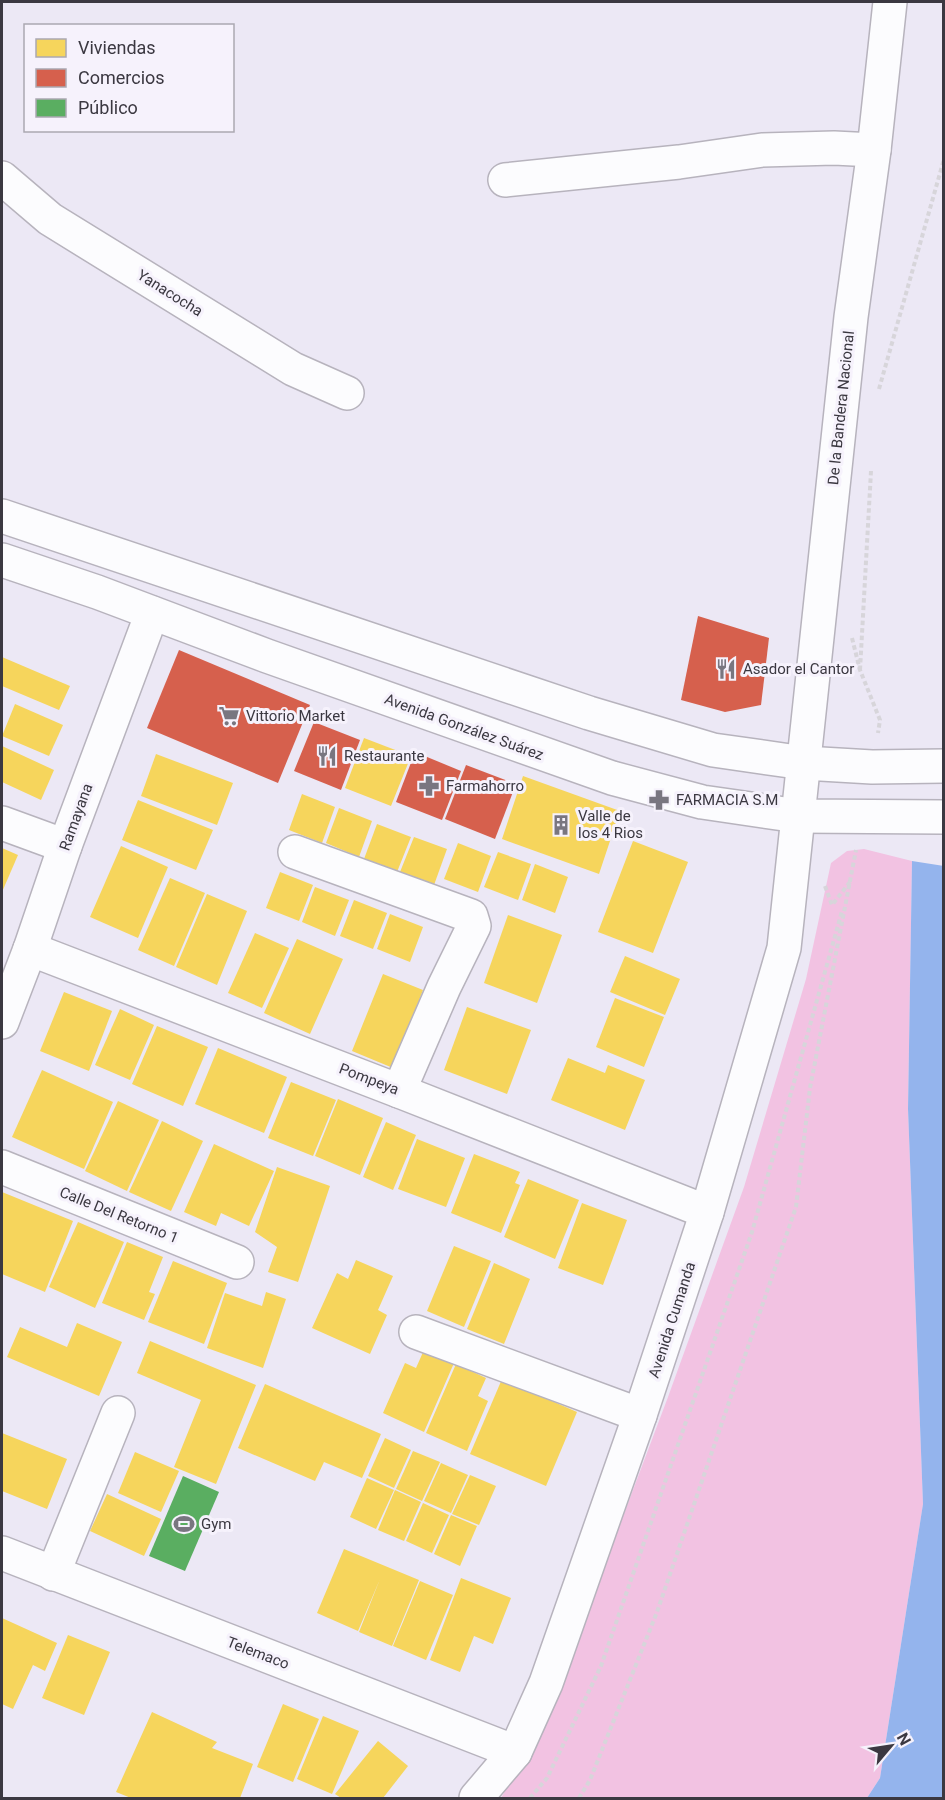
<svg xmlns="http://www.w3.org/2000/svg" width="945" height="1800" font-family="Roboto,sans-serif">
<rect width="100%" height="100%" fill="#ece8f5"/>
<path fill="#f2c2e2" d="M864 849 912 861 908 1109 923 1504 880 1778 867 1798H501L546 1721 668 1397 744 1187 806 979 831 863 847 851Z"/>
<path fill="#94b4ed" d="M912 861 944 866V1798H867L880 1778 923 1504 908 1109Z"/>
<g fill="#f6d55c">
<path d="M2 657 70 686 59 710 2 686Z"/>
<path d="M15 704 63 725 49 756 2 736Z"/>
<path d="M364 738 411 756 391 806 345 788Z"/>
<path d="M2 746 54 770 41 800 2 782Z"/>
<path d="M156 754 233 783 217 825 141 796Z"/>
<path d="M523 776 620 811 599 874 502 839Z"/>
<path d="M302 794 335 807 322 843 289 830Z"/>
<path d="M138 800 213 830 196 870 122 840Z"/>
<path d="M339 808 372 821 359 857 326 843Z"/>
<path d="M377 824 411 837 397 872 364 859Z"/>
<path d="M414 837 447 849 434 885 400 872Z"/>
<path d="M633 841 688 862 653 953 598 932Z"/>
<path d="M458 843 491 856 478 892 444 879Z"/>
<path d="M121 846 168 867 138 938 90 917Z"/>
<path d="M2 848 18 855 2 892Z"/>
<path d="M498 852 531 864 518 900 484 887Z"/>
<path d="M535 864 568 877 555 913 522 900Z"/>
<path d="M280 872 313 885 299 921 266 908Z"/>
<path d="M170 878 205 893 174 966 138 950Z"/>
<path d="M315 887 349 900 335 936 302 922Z"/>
<path d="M207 894 247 911 217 985 176 967Z"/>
<path d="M354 900 387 913 373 949 340 936Z"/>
<path d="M390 914 423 927 410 962 377 949Z"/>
<path d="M508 915 562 935 537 1003 484 983Z"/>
<path d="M255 933 289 948 262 1008 228 993Z"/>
<path d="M297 939 343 959 310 1034 264 1013Z"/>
<path d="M625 956 680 979 665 1015 610 992Z"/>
<path d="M383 974 423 990 393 1068 352 1051Z"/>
<path d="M64 992 112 1011 89 1071 40 1051Z"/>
<path d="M615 998 664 1017 644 1067 596 1047Z"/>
<path d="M467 1007 531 1030 507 1094 444 1070Z"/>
<path d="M120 1009 154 1025 130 1080 95 1065Z"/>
<path d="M157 1026 208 1047 183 1106 132 1084Z"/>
<path d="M218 1048 287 1077 264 1133 195 1104Z"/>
<path d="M568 1058 605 1073 608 1065 645 1080 625 1130 551 1100Z"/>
<path d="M42 1070 113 1102 84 1169 12 1137Z"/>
<path d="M291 1082 336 1100 313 1156 268 1138Z"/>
<path d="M338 1099 383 1118 360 1175 315 1156Z"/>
<path d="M118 1101 159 1120 127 1191 85 1171Z"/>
<path d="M162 1121 203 1141 171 1211 129 1192Z"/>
<path d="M386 1122 416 1135 393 1190 363 1177Z"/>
<path d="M417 1139 465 1158 446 1207 398 1189Z"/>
<path d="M214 1144 274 1171 249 1226 221 1213 216 1226 184 1212Z"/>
<path d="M474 1154 520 1172 515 1183 520 1185 501 1233 451 1213Z"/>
<path d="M277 1167 330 1186 298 1282 268 1272 277 1247 255 1232Z"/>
<path d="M528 1179 579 1200 555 1259 504 1237Z"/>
<path d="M2 1192 73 1221 45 1292 2 1274Z"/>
<path d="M582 1203 627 1220 603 1285 558 1268Z"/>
<path d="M78 1222 124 1242 95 1308 49 1287Z"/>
<path d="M127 1242 163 1257 149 1292 155 1294 144 1320 102 1303Z"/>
<path d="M454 1246 491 1261 464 1327 427 1311Z"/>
<path d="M356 1260 393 1276 378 1310 387 1315 370 1354 312 1328 337 1273 348 1279Z"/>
<path d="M173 1261 227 1283 204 1344 148 1322Z"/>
<path d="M494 1263 530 1279 504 1344 467 1329Z"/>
<path d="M266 1292 286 1299 263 1368 207 1348 225 1293 262 1306Z"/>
<path d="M77 1323 122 1342 99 1396 7 1357 20 1327 67 1347Z"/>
<path d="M150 1341 256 1385 216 1484 174 1467 201 1400 137 1373Z"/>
<path d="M424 1350 454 1363 424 1432 383 1413 405 1363 416 1368Z"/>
<path d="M456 1364 486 1378 478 1396 488 1401 467 1451 426 1433Z"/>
<path d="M502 1379 577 1412 546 1486 470 1454Z"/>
<path d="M265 1384 381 1434 362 1478 324 1462 315 1481 238 1448Z"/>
<path d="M2 1433 67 1459 47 1509 2 1491Z"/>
<path d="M385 1438 411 1450 394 1488 368 1476Z"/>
<path d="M413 1451 440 1462 422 1501 396 1489Z"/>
<path d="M135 1452 179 1471 161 1512 118 1493Z"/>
<path d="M441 1463 468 1475 451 1513 424 1501Z"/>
<path d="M470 1475 496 1486 479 1525 452 1514Z"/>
<path d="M367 1478 394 1490 376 1529 350 1517Z"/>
<path d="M395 1490 421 1502 404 1541 378 1530Z"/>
<path d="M107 1494 161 1519 144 1556 90 1531Z"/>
<path d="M423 1503 449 1515 432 1553 406 1541Z"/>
<path d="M451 1515 477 1526 460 1566 434 1554Z"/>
<path d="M344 1549 419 1580 392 1646 359 1632 380 1579 358 1631 317 1613Z"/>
<path d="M461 1578 511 1598 493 1644 474 1636 460 1672 430 1660Z"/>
<path d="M420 1581 453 1595 426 1660 393 1646Z"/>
<path d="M2 1618 57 1643 45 1671 33 1665 13 1709 2 1704Z"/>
<path d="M68 1635 110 1652 84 1715 42 1698Z"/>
<path d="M283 1704 319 1719 293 1782 257 1767Z"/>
<path d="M152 1712 217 1742 212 1748 253 1764 240 1798H131L116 1792Z"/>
<path d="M323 1716 359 1731 332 1794 297 1779Z"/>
<path d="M378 1741 408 1766 383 1798H341L335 1794Z"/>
</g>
<g fill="#d6604d">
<path d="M698 616 769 638 761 705 725 712 681 700Z"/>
<path d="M179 650 310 705 278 783 147 728Z"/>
<path d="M314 722 360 740 341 790 294 771Z"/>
<path d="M415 752 461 771 442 820 396 802Z"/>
<path d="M466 765 516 784 495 839 445 819Z"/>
</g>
<path fill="#5aae61" d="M183 1476 219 1492 185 1571 149 1556Z"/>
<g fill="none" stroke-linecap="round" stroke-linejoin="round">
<g stroke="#b7b3bd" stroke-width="36">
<g id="minor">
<path d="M2 178 50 219 293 369 347 393"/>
<path d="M505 180 679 162 762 150 834 148 874 150"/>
<path d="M2 823 65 846"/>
<path d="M295 852 471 916 474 926 444 987 399 1091"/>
<path d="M30 949 399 1091 707 1212"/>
<path d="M2 1022 30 949 65 846 152 613"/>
<path d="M2 1167 237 1262"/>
<path d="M416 1332 640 1415"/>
<path d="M2 1553 515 1752"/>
<path d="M53 1574 118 1413"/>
<path d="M476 1798 515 1752 546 1683 640 1415 707 1212 784 948 851 317 874 150 890 2"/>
</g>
</g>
<g stroke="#b7b3bd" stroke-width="36">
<g id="major">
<path d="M2 516 589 713 713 750 804 763 872 767 944 766"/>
<path d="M2 560 97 592 267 656 612 778 702 802 798 816 944 817"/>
</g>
</g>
<g stroke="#d7d5da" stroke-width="4" stroke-dasharray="4.5 3" stroke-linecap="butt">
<path d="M879 389 944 159"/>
<path d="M852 638 860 670 880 720 878 733"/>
<path d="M860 670 871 471"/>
<path d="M825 886 832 905 850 882"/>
<path d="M530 1798 547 1778 601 1666 752 1232 842 911"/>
<path d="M579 1798 590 1780 657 1612 796 1207 810 1088 856 850"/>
</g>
<use href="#minor" stroke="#fcfcfe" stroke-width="33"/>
<use href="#major" stroke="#fcfcfe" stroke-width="33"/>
</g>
<defs>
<g id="restaurant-bare" transform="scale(1.62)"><path d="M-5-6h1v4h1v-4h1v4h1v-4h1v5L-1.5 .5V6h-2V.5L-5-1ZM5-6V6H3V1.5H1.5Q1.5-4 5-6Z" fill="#797680" stroke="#f6f2fc" stroke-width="2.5" paint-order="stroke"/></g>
<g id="supermarket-bare" transform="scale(1.62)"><path d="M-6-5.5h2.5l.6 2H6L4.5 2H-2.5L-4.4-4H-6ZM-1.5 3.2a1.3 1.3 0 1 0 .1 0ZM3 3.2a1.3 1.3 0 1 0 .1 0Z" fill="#797680" stroke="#f6f2fc" stroke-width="2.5" paint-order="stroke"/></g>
<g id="pharmacy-bare" transform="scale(1.62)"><path d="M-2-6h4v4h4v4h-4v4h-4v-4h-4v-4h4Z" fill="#797680" stroke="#f6f2fc" stroke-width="2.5" paint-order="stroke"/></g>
<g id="building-bare" transform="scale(1.62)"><path d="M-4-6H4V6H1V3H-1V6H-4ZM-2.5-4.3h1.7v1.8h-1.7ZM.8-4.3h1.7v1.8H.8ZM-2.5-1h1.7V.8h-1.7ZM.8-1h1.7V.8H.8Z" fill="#797680" stroke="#f6f2fc" stroke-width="2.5" paint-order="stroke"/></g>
<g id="stadium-bare" transform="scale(1.62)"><path d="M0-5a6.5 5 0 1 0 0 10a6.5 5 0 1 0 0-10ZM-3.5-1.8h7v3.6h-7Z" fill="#797680" stroke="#f6f2fc" stroke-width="2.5" paint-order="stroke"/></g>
</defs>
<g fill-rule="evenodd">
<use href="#restaurant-bare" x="726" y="669"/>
<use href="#supermarket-bare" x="229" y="716"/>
<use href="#restaurant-bare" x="327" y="756"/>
<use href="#pharmacy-bare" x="429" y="786"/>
<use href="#pharmacy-bare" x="659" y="800"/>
<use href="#building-bare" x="561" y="825"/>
<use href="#stadium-bare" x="184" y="1524"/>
</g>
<g text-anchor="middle" stroke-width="6" stroke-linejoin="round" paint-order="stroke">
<g font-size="15" fill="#3b3841" stroke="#f6f2fc">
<text transform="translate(170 293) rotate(32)" y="5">Yanacocha</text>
<text transform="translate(841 408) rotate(-84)" y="5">De la Bandera Nacional</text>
<text transform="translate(464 727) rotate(20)" y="5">Avenida González Suárez</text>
<text transform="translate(76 817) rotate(-70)" y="5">Ramayana</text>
<text transform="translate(369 1079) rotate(21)" y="5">Pompeya</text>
<text transform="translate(119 1215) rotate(22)" y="5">Calle Del Retorno 1</text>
<text transform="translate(672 1320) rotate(-72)" y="5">Avenida Cumanda</text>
<text transform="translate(258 1653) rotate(21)" y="5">Telemaco</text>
</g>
<g font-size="15" fill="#3b3841" stroke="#f6f2fc" text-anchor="start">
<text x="743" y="674">Asador el Cantor</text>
<text x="246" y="721">Vittorio Market</text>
<text x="344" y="761">Restaurante</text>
<text x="446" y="791">Farmahorro</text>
<text x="676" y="805">FARMACIA S.M</text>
<text x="578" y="821">Valle de<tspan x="578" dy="17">los 4 Rios</tspan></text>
<text x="201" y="1529">Gym</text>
</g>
</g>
<rect width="945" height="1800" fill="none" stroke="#3b3841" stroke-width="6"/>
<rect x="24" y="24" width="210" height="108" fill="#f6f2fc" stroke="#aba8b1" stroke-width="1.5"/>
<rect x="36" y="39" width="30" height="18" fill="#f6d55c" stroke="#aba8b1" stroke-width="1.5"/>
<text x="78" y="54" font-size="18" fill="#3b3841">Viviendas</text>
<rect x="36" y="69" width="30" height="18" fill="#d6604d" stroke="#aba8b1" stroke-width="1.5"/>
<text x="78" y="84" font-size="18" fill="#3b3841">Comercios</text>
<rect x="36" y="99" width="30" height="18" fill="#5aae61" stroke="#aba8b1" stroke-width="1.5"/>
<text x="78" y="114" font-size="18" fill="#3b3841">Público</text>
<g transform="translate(891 1746) rotate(61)" stroke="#f6f2fc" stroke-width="4.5" paint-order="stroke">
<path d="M0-4.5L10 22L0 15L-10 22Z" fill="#3b3841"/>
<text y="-9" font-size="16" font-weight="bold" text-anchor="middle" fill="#3b3841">N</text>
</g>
</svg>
